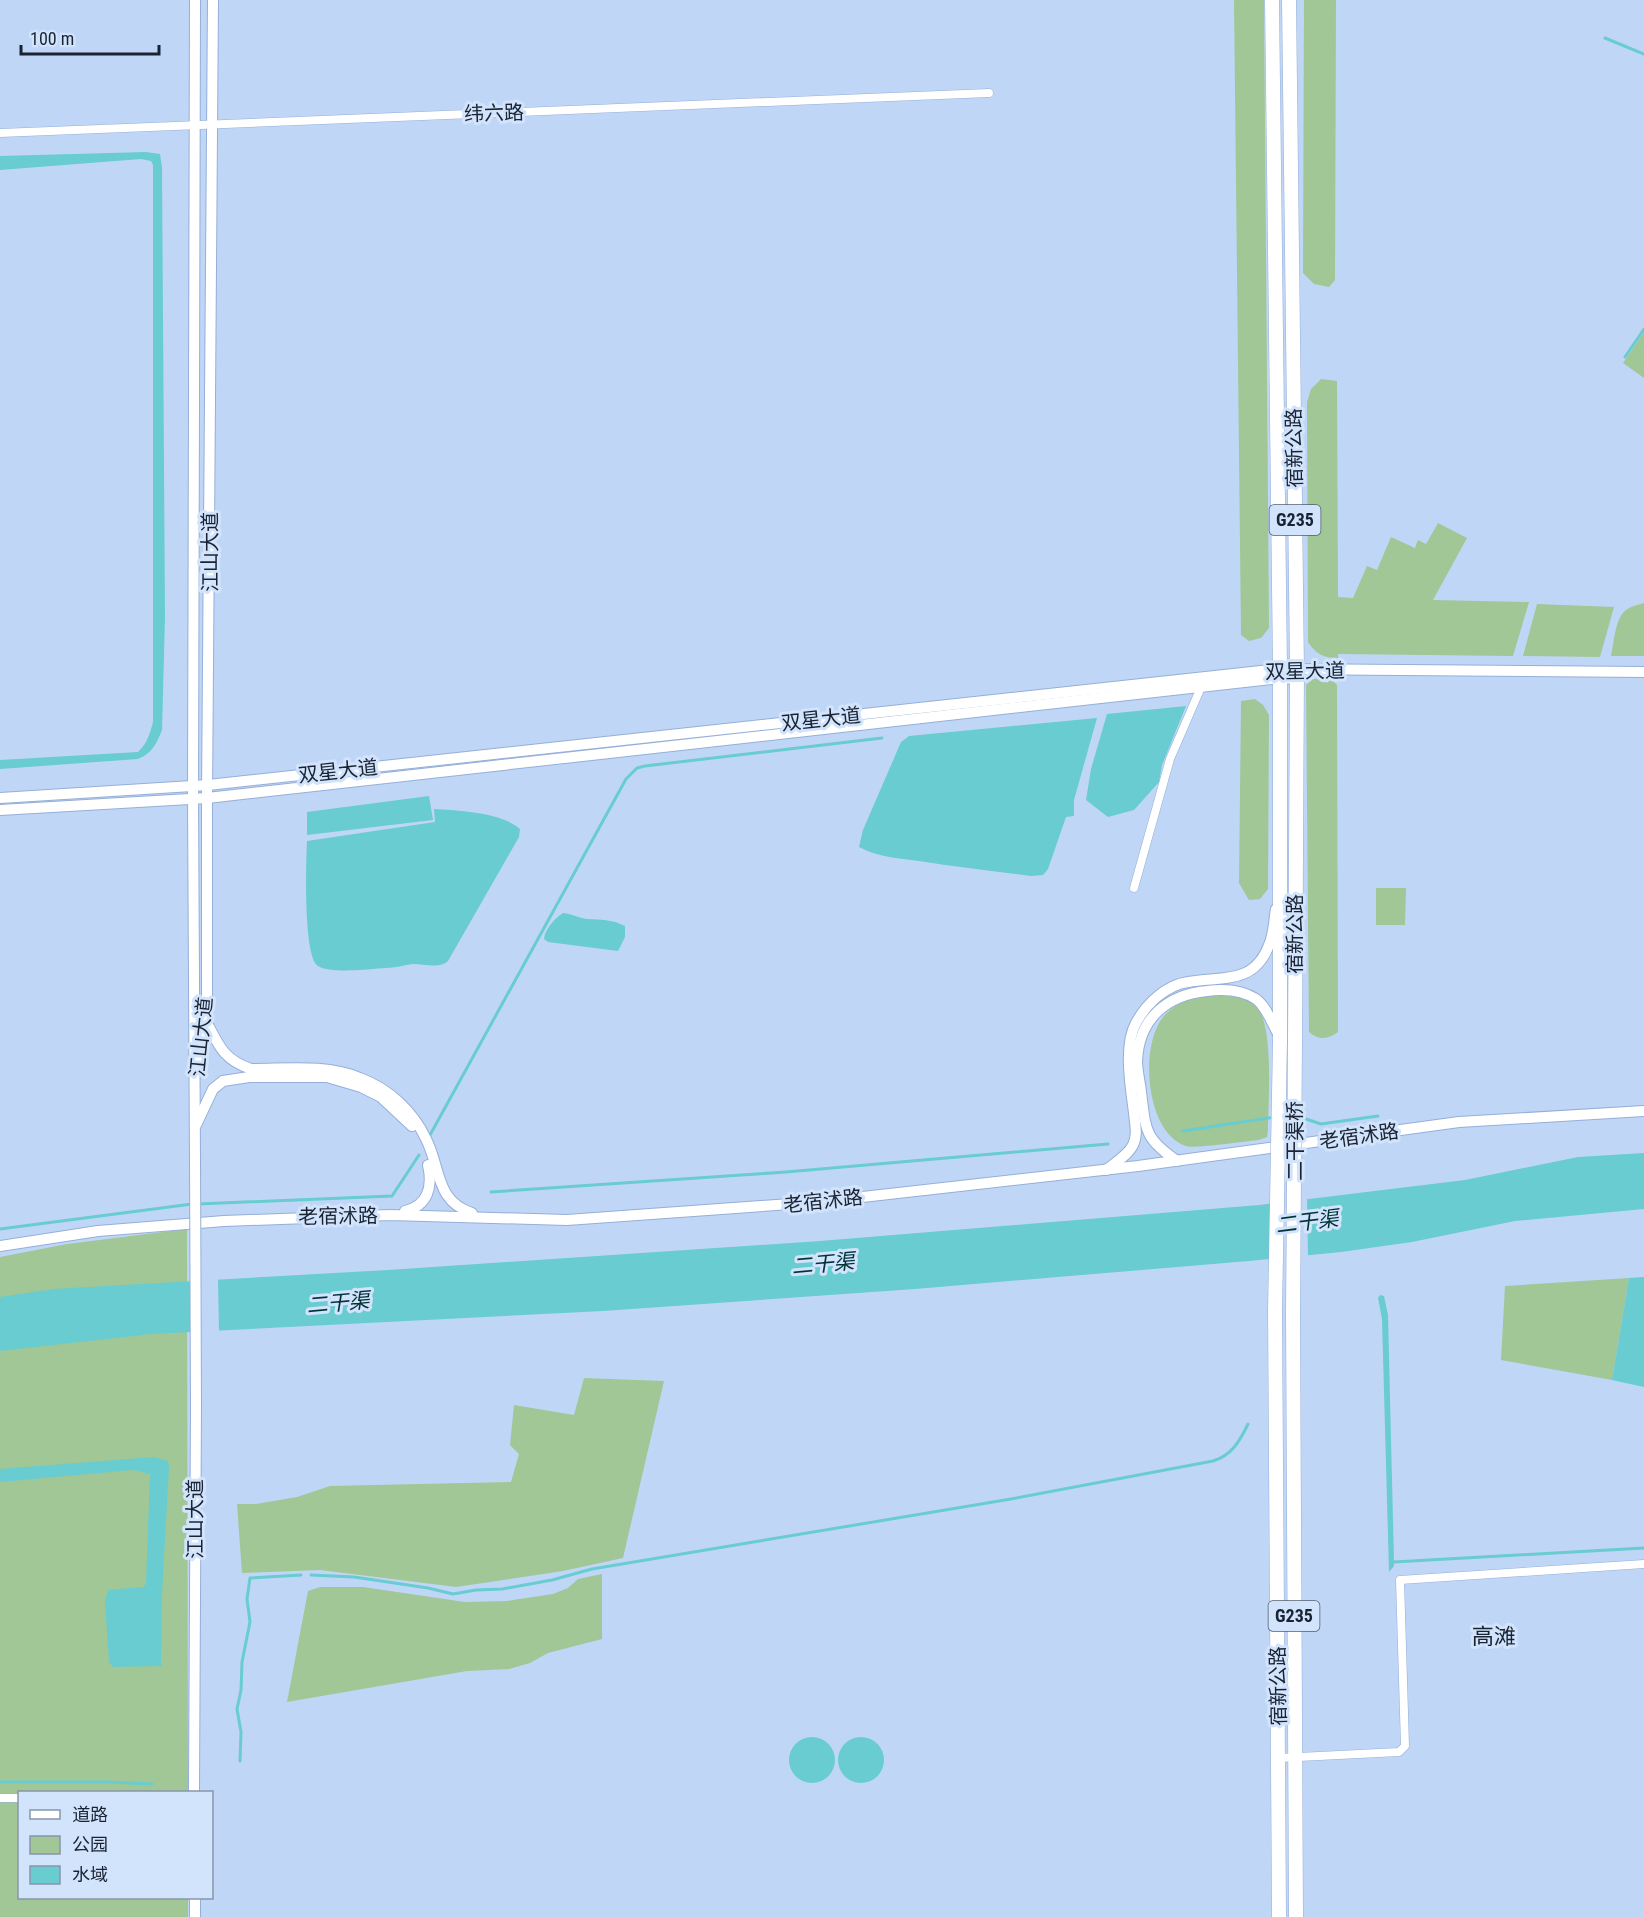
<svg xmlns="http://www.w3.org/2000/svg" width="1644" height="1917" font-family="'Roboto Condensed','Noto Sans SC',sans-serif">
<rect width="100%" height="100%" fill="#c0d6f7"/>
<g fill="#a0c795">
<path d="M1234 0H1264L1269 628 1261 638 1249 641 1241 635Z"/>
<path d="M1304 0H1336L1335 280 1329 287 1314 284 1303 273Z"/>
<path d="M1644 332V378L1623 363Z"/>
<path d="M1321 379 1337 381 1338 597 1353 598 1367 566 1377 570 1391 537 1415 548 1418 540 1426 544 1438 523 1467 538 1433 600 1529 602 1513 656 1338 654V658C1323 658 1316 654 1308 642L1307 402 1311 389Z"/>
<path d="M1644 603V656H1611C1614 643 1615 618 1626 610 1631 606 1638 605 1644 603Z"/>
<path d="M1537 604 1614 607 1600 657 1523 656Z"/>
<path d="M1313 679H1331L1337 685 1338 1032C1328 1039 1319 1041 1309 1032L1306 685Z"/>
<path d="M1255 699 1263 705 1269 715 1268 889 1260 899 1249 900 1239 883 1241 701Z"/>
<path d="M1376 888H1406L1405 925H1376Z"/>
<path d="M1209 995C1223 996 1243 995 1254 1004 1275 1019 1268 1104 1268 1130L1267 1137 1259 1140C1245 1141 1196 1149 1186 1146 1145 1133 1139 1044 1164 1016 1178 1001 1190 999 1209 995Z"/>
<path d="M187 1229 188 1792H20V1898H188V1917H0V1257L67 1244Z"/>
<path d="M1629 1278 1612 1380 1501 1360 1505 1286Z"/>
<path d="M584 1378 664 1381 623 1558 563 1571 456 1587 320 1570 242 1573 237 1504H256L297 1497 330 1486 511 1482 519 1454 510 1445 514 1405 574 1415Z"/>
<path d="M602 1574V1639L548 1653 530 1663 509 1669 467 1671 287 1702 308 1591 320 1587H363L465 1602 507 1601 553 1594 568 1588 578 1579Z"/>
</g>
<g fill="#68ccd0">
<path d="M146 152 160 154 162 168 165 617 162 730C156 745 152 753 138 759L0 769V760L138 752C147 744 150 733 153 722V165L151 161 141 159 0 170V156Z"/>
<path d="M1186 706 1162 765 1159 782 1134 810 1108 817 1086 800 1091 769 1107 714Z"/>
<path d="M1097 718 1074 800V816L1066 817 1048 869 1043 875 1031 876C994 871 956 867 919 861 898 858 877 857 859 847L863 830 901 742 909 736Z"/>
<path d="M429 796 433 820 307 835V812Z"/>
<path d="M434 809C458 810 503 813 520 829L519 837 448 961C439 969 425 964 413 964 404 965 395 968 386 968 370 969 331 974 318 966 303 957 306 861 307 841L435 822Z"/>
<path d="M563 913C572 914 579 918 587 919 601 920 611 919 625 926V937L618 951 548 942 544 939C545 929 555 918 563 913Z"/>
<path d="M1644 1153V1209L1515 1221 1412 1242 1341 1252 1249 1261 915 1289 603 1311 151 1334 0 1351V1297L54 1289 388 1270 820 1241 1259 1205 1465 1180 1578 1157Z"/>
<path d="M1644 1277V1387L1612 1380 1629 1278Z"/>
<path d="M1380 1295 1384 1296 1388 1315 1394 1562V1566L1389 1572 1382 1319 1378 1298Z"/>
<path d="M154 1457 168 1461 169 1467 162 1594 161 1666 113 1667 109 1662 105 1601 108 1590 143 1587 146 1584 150 1474 133 1470 0 1482V1469Z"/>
<circle cx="812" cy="1760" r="23"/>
<circle cx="861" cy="1760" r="23"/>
</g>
<g fill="#c0d6f7">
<path d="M1307 1197 1308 1258 1272 1261V1201Z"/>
<path d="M218 1277 219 1334 192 1335 191 1278Z"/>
</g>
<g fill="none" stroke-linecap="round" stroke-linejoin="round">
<g stroke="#68ccd0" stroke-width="3">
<path d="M1605 38 1644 54"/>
<path d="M1625 357 1644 329"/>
<path d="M1297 1116 1321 1124 1378 1116"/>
<path d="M1183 1131 1276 1117"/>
<path d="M430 1135 626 779 637 768 645 766 882 738"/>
<path d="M491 1192 786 1172 1108 1144"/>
<path d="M198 1204 392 1196 419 1155"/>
<path d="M0 1229 192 1204"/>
<path d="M1394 1562 1644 1548"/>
<path d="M311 1575 354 1577 428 1588 453 1594 476 1590 502 1589 552 1580 592 1569 1011 1499 1213 1461C1231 1456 1240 1441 1248 1424"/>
<path d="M240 1761 241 1732 237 1709 241 1690 242 1662 250 1622 247 1599 250 1578 301 1575"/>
<path d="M0 1782H109L152 1784"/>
</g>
<g stroke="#95afd8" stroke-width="9">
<g id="street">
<path d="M0 133 989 93"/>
<path d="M1134 888 1170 759 1202 685"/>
<path d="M1279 1758 1399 1752 1405 1746 1400 1580 1644 1564"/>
<path d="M0 1798H20"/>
</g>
</g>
<g stroke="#95afd8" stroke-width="12">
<g id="secondary">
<path d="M195 0 193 798 195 1161"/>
<path d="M0 798 208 785 1280 669 1644 672"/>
<path d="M0 810 207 798 1280 678 1297 679"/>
<path d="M207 1023C219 1046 224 1060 251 1069 287 1069 326 1064 360 1078 389 1089 413 1111 426 1139 441 1168 435 1201 472 1213"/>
<path d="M199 1070 207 1023V798L213 0"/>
<path d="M196 1125 213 1089 223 1081 249 1077H327L361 1087 381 1097 412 1126"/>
<path d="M1177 1161C1144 1138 1146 1131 1141 1092 1140 1082 1137 1071 1137 1061 1139 1018 1167 995 1207 991 1223 989 1242 990 1256 999 1267 1007 1273 1026 1280 1037"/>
<path d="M1106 1170C1115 1163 1128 1155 1133 1145 1138 1135 1135 1124 1134 1113 1131 1088 1123 1046 1136 1023 1146 1004 1166 985 1188 982 1222 976 1254 985 1269 945 1274 934 1274 920 1276 909"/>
<path d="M405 1211C428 1206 433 1186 428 1165"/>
<path d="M0 1246 98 1231 224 1221 390 1215 567 1220 818 1202 1138 1166 1459 1122 1644 1111"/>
<path d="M194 1792 196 1405"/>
<path d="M195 1898V1917"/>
</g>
</g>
<g stroke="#95afd8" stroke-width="15">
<g id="highway">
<path d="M1272 0 1280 669V1040"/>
<path d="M1289 0 1297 670 1295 1040"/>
<path d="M1275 1311 1279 1917"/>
<path d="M1293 1315 1296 1917"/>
</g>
</g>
<use href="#street" stroke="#fff" stroke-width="8"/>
<use href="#secondary" stroke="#fff" stroke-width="10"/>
<use href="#highway" stroke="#fff" stroke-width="14"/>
<g stroke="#95afd8" stroke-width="12" stroke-linecap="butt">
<path id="secondary-bridge" d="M195 1161 196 1405"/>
</g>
<g stroke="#95afd8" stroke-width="15" stroke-linecap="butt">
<g id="highway-bridge">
<path d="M1275 1311 1280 1040"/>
<path d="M1293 1315 1295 1040"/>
</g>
</g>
<use href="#secondary-bridge" stroke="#fff" stroke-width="10"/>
<use href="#highway-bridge" stroke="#fff" stroke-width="14"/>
</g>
<g text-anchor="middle" stroke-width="6" stroke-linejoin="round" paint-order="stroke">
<g fill="#d2e3fc" stroke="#505d6f" stroke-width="1.5">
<rect x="1269.5" y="505" width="51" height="30" rx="4.5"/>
<rect x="1268.5" y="1601" width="51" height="30" rx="4.5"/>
</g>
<g font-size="18" font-weight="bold" fill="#192332">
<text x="1295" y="526">G235</text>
<text x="1294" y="1622">G235</text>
</g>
<g font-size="20" fill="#192332" stroke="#d2e3fc">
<text transform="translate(494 113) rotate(-2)" y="7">纬六路</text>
<text transform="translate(1294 448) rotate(-91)" y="7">宿新公路</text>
<text transform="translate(210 552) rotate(-90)" y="7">江山大道</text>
<text transform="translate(1305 671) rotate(-1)" y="7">双星大道</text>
<text transform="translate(821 719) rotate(-6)" y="7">双星大道</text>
<text transform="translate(338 771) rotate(-6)" y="7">双星大道</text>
<text transform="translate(1295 934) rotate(-90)" y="7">宿新公路</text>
<text transform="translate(201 1037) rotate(-84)" y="7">江山大道</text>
<text transform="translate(1359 1136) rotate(-8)" y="7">老宿沭路</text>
<text transform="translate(1295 1141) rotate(-90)" y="7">二干渠桥</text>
<text transform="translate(823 1201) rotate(-6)" y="7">老宿沭路</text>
<text transform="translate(338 1216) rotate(-1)" y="7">老宿沭路</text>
<text transform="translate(195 1519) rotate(-90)" y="7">江山大道</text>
<text transform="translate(1278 1686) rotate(-91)" y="7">宿新公路</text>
</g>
<g font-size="21" font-style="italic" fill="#003335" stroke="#d2e3fc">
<text transform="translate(1307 1222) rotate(-7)" y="7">二干渠</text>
<text transform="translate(823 1264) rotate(-5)" y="7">二干渠</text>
<text transform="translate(338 1303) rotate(-5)" y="7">二干渠</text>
</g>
<g font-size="22" fill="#192332" stroke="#d2e3fc">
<text x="1494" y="1644">高滩</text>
</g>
</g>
<rect x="18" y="1791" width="195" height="108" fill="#d2e3fc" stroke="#8896ab" stroke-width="1.5"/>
<rect x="30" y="1810" width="30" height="9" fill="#ffffff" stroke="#8896ab" stroke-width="1.5"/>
<text x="72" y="1821" font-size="18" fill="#192332">道路</text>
<rect x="30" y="1836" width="30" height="18" fill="#a0c795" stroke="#8896ab" stroke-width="1.5"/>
<text x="72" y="1851" font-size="18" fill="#192332">公园</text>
<rect x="30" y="1866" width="30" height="18" fill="#68ccd0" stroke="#8896ab" stroke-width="1.5"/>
<text x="72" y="1881" font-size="18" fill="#192332">水域</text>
<path d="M21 45v9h138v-9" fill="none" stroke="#192332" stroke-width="3"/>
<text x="30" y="45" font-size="18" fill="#192332" stroke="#d2e3fc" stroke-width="4.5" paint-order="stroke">100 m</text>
</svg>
